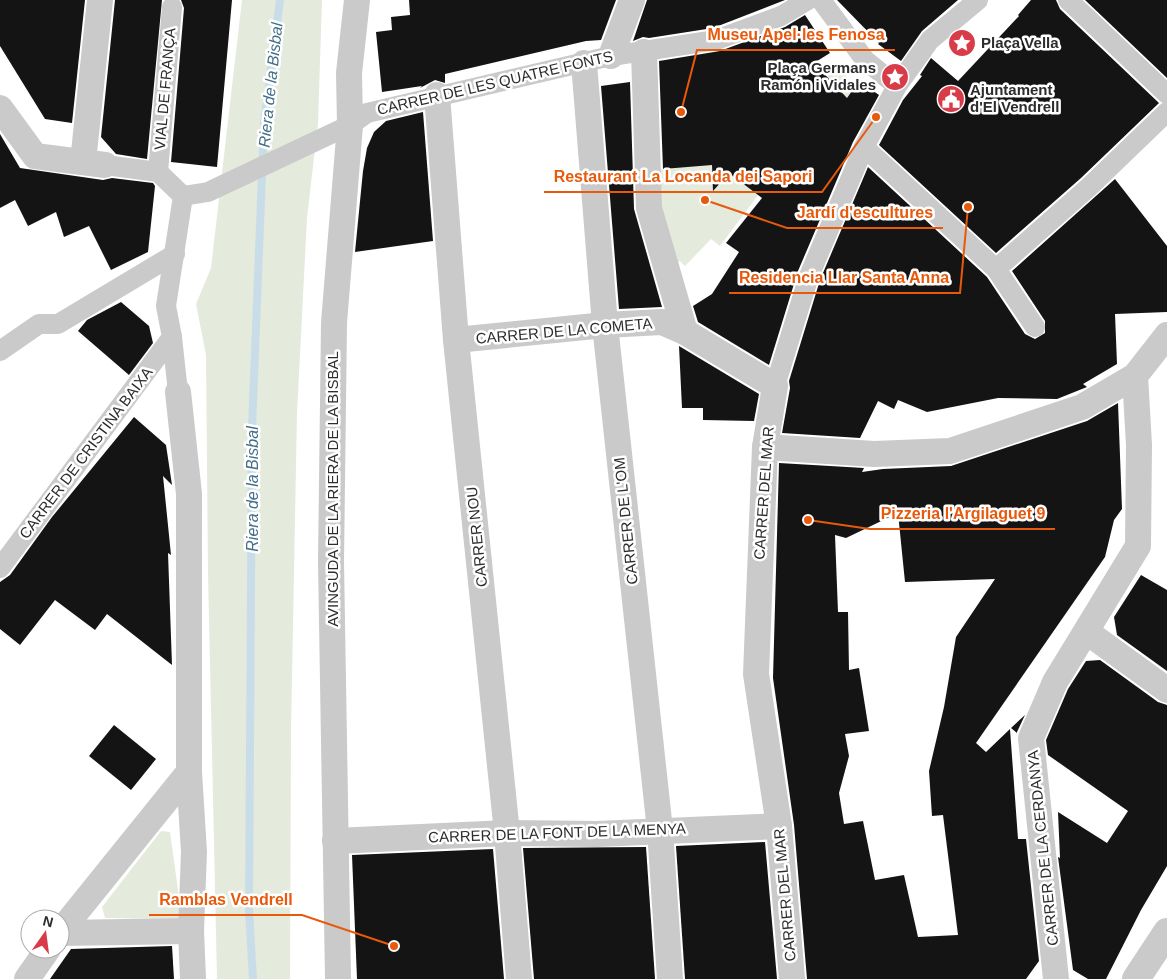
<svg xmlns="http://www.w3.org/2000/svg" width="1167" height="979" font-family="Arial,sans-serif">
<rect width="100%" height="100%" fill="#fff"/>
<g fill="#e4eadc">
<path d="M242 0H322L318 123 307 218 297 413 291 731 290 979H217L208 573 206 355 196 304 211 268Z"/>
<path d="M840 66 854 88 847 98 826 76Z"/>
<path d="M711 145 713 185H718L742 159 758 195 720 246 711 239 685 266 680 261 676 263 657 206 655 170 675 168 673 152Z"/>
<path d="M161 831 170 832 182 919 105 918 102 907Z"/>
</g>
<g fill="none" stroke-linecap="round" stroke-linejoin="round">
<path stroke="#c9dde8" stroke-width="8" d="M253 979 249 910 252 428 264 124 280 0"/>
</g>
<g fill="#141414" fill-rule="evenodd">
<path d="M0 0H85L72 123 45 119 0 46Z"/>
<path d="M115 0H162L147 159 116 154 101 137Z"/>
<path d="M181 0H232L217 167 171 162 184 8Z"/>
<path d="M409 0H616L601 40 586 41 445 74V83L435 80 420 88 422 86 382 92 376 32 392 30 391 17 410 15Z"/>
<path d="M647 0H785L713 28 649 38 643 37 633 41Z"/>
<path d="M837 0H958L922 31 901 61 878 44 879 43Z"/>
<path d="M1031 0H1056L1060 9 1159 103 1081 178 996 253 879 145 903 100 922 76 920 75 931 58 958 81 1019 16 1018 15Z"/>
<path d="M1085 0H1167V78Z"/>
<path d="M805 15 830 53 814 63 847 98 859 81 879 95 853 142 798 271 769 365 698 322 693 306 712 294 739 252 726 243 762 198 729 173 713 191 712 165 663 169 659 61 720 51 785 27Z"/>
<path d="M630 82 634 209 662 307 619 309 601 86Z"/>
<path d="M423 112 433 241 355 252 363 171 367 148 374 132 386 121Z"/>
<path d="M0 134 20 168 103 180 112 178 153 183 155 186 148 252 111 270 89 226 64 237 56 212 28 226 15 200 0 208Z"/>
<path d="M868 167 987 277 1025 334 1035 339 1045 333V321L1012 271 1115 179 1167 246V312L1115 314 1117 364 1083 384 1087 387 1057 399 998 398 927 412 898 400 894 409 878 401 860 438 782 433 790 388 789 381 820 280Z"/>
<path d="M121 302 149 326 153 343 129 375 78 331 87 320Z"/>
<path d="M679 346 759 394 754 421 703 420V408H682Z"/>
<path d="M1118 403 1122 509 1114 520 1105 557 976 743 986 752 1010 729 1018 839H1026L1039 961 1026 979H807L794 825 773 678 779 463 864 468 862 472 883 469 951 466 1087 421ZM898 513 905 582 995 579 956 637 944 707 929 771 932 816 943 815 958 935 918 937 904 875 875 880 863 821 844 824 839 793 849 756 845 734 869 731 859 668 849 670 848 612H838L835 535 846 538Z"/>
<path d="M134 417 166 445 172 485 163 476 171 555 168 553 172 665 107 614 95 630 55 600 20 645 0 629V582L10 575 52 517Z"/>
<path d="M1141 575 1167 590V671L1117 635 1114 617Z"/>
<path d="M1100 660 1158 702 1167 705V866L1141 910 1106 979H1088L1073 970 1058 857 1060 858 1058 812 1107 843 1128 811 1048 755 1046 740 1068 689 1086 661Z"/>
<path d="M1025 715 1017 732V733L1011 728Z"/>
<path d="M114 725 156 759 131 790 89 756Z"/>
<path d="M765 842 777 979H685L676 846Z"/>
<path d="M646 847 655 979H534L523 848Z"/>
<path d="M493 849 504 979H357L352 855Z"/>
<path d="M172 946 174 979H50L71 949Z"/>
</g>
<g fill="none" stroke-linecap="round" stroke-linejoin="round">
<g stroke="#cacaca" stroke-width="20">
<path d="M821 0 865 60 897 86"/>
<path d="M1068 0 1167 94"/>
<path d="M864 147 996 269 1035 327"/>
<path d="M105 165 158 172 183 196"/>
<path d="M158 172 172 7"/>
<path d="M183 196 208 192 350 125 367 113 611 56 716 40 781 16 808 0"/>
<path d="M996 269 1089 187 1167 112"/>
<path d="M0 351 39 324H58L175 254"/>
<path d="M775 386 809 276 864 147 897 86 930 40 978 0"/>
<path d="M178 392 172 337 166 306 183 196"/>
<path d="M0 568 172 337"/>
</g>
<g stroke="#cacaca" stroke-width="26">
<path d="M644 52 649 208 685 332"/>
<path d="M611 56 632 0"/>
<path d="M584 63 605 325 660 830 670 979"/>
<path d="M437 95 456 340 507 833 519 979"/>
<path d="M0 108 35 156 105 165"/>
<path d="M83 162 100 0"/>
<path d="M456 340 605 325 662 322 685 332 775 386 765 447 756 674 779 826 792 979"/>
<path d="M178 392 189 494V772L194 852 191 931 193 979"/>
<path d="M765 447 874 454 950 451 1082 407 1135 376"/>
<path d="M1087 632 1167 690"/>
<path d="M335 841 507 833 597 834 779 826"/>
<path d="M60 932 189 772"/>
<path d="M60 933 191 931"/>
<path d="M27 979 48 949"/>
<path d="M338 979 331 562 334 323 350 125 349 73 357 0"/>
<path d="M1056 979 1031 738 1055 682 1138 546 1139 445 1135 376 1167 335"/>
</g>
<path stroke="#cacaca" stroke-width="28" d="M1136 979 1167 932"/>
</g>
<defs>
<g id="sight-disc" transform="scale(1.4375)"><circle r="9.5" fill="#d83c49" stroke="#fff"/><path d="M0-6L1.8-2.2L6-1.7L2.9 1.2L3.7 5.4L0 3.3L-3.7 5.4L-2.9 1.2L-6-1.7L-1.8-2.2Z" fill="#fff"/></g>
<g id="civic-disc" transform="scale(1.4375)"><circle r="9.5" fill="#d83c49" stroke="#fff"/><path d="M-.6-6.5H3V-4.5H.6V-3L4-1V1h2V6H-6V1h2V-1L-.6-3ZM-1.2 2.5V6h2.4V2.5Z" fill="#fff"/></g>
</defs>
<g fill-rule="evenodd">
<use href="#sight-disc" x="962" y="43"/>
<use href="#sight-disc" x="895" y="77"/>
<use href="#civic-disc" x="951" y="99"/>
</g>
<g text-anchor="middle" stroke-width="5" stroke-linejoin="round" paint-order="stroke">
<g font-size="15" font-weight="bold" fill="#2d2d2d" stroke="#fff" text-anchor="start">
<text x="981" y="48">Plaça Vella</text>
<text x="876" y="73" text-anchor="end">Plaça Germans<tspan x="876" dy="17">Ramón i Vidales</tspan></text>
<text x="970" y="95">Ajuntament<tspan x="970" dy="17">d'El Vendrell</tspan></text>
</g>
<g font-size="15" fill="#2d2d2d" stroke="#fff">
<text transform="translate(495 83) rotate(-13)" y="5">CARRER DE LES QUATRE FONTS</text>
<text transform="translate(165 89) rotate(-85)" y="5">VIAL DE FRANÇA</text>
<text transform="translate(564 331) rotate(-5)" y="5">CARRER DE LA COMETA</text>
<text transform="translate(86 453) rotate(-53)" y="5">CARRER DE CRISTINA BAIXA</text>
<text transform="translate(333 489) rotate(-90)" y="5">AVINGUDA DE LA RIERA DE LA BISBAL</text>
<text transform="translate(764 493) rotate(-86)" y="5">CARRER DEL MAR</text>
<text transform="translate(626 521) rotate(-96)" y="5">CARRER DE L'OM</text>
<text transform="translate(477 537) rotate(-96)" y="5">CARRER NOU</text>
<text transform="translate(557 833) rotate(-2)" y="5">CARRER DE LA FONT DE LA MENYA</text>
<text transform="translate(1043 848) rotate(-96)" y="5">CARRER DE LA CERDANYA</text>
<text transform="translate(785 895) rotate(-95)" y="5">CARRER DEL MAR</text>
</g>
<g font-size="16" font-style="italic" fill="#426e89" stroke="#fff">
<text transform="translate(270 85) rotate(-84)" y="6">Riera de la Bisbal</text>
<text transform="translate(252 489) rotate(-90)" y="6">Riera de la Bisbal</text>
</g>
</g>
<path fill="none" stroke="#e8590c" stroke-width="2" d="M681 112L697 50H895M876 117L822 192H544M705 200L787 228H943M968 207L960 293H729M808 520L870 529H1055M394 946L302 915H149"/>
<g fill="#e8590c" stroke="#fff" stroke-width="2">
<circle cx="681" cy="112" r="5"/>
<circle cx="876" cy="117" r="5"/>
<circle cx="705" cy="200" r="5"/>
<circle cx="968" cy="207" r="5"/>
<circle cx="808" cy="520" r="5"/>
<circle cx="394" cy="946" r="5"/>
</g>
<g font-size="16" text-anchor="middle" font-weight="bold" fill="#e8590c" stroke="#fff" stroke-width="5" stroke-linejoin="round" paint-order="stroke">
<text x="796" y="40">Museu Apel·les Fenosa</text>
<text x="683" y="182">Restaurant La Locanda dei Sapori</text>
<text x="865" y="218">Jardí d'escultures</text>
<text x="844" y="283">Residencia Llar Santa Anna</text>
<text x="963" y="519">Pizzeria l'Argilaguet 9</text>
<text x="226" y="905">Ramblas Vendrell</text>
</g>
<g transform="translate(45 934) rotate(14)"><circle r="24" fill="#ffffff" stroke="#ababab"/>
<path d="M0-4L9 19L0 12L-9 19Z" fill="#d83c49"/>
<text y="-8" font-size="14" font-weight="bold" text-anchor="middle" fill="#2d2d2d">N</text>
</g>
</svg>
